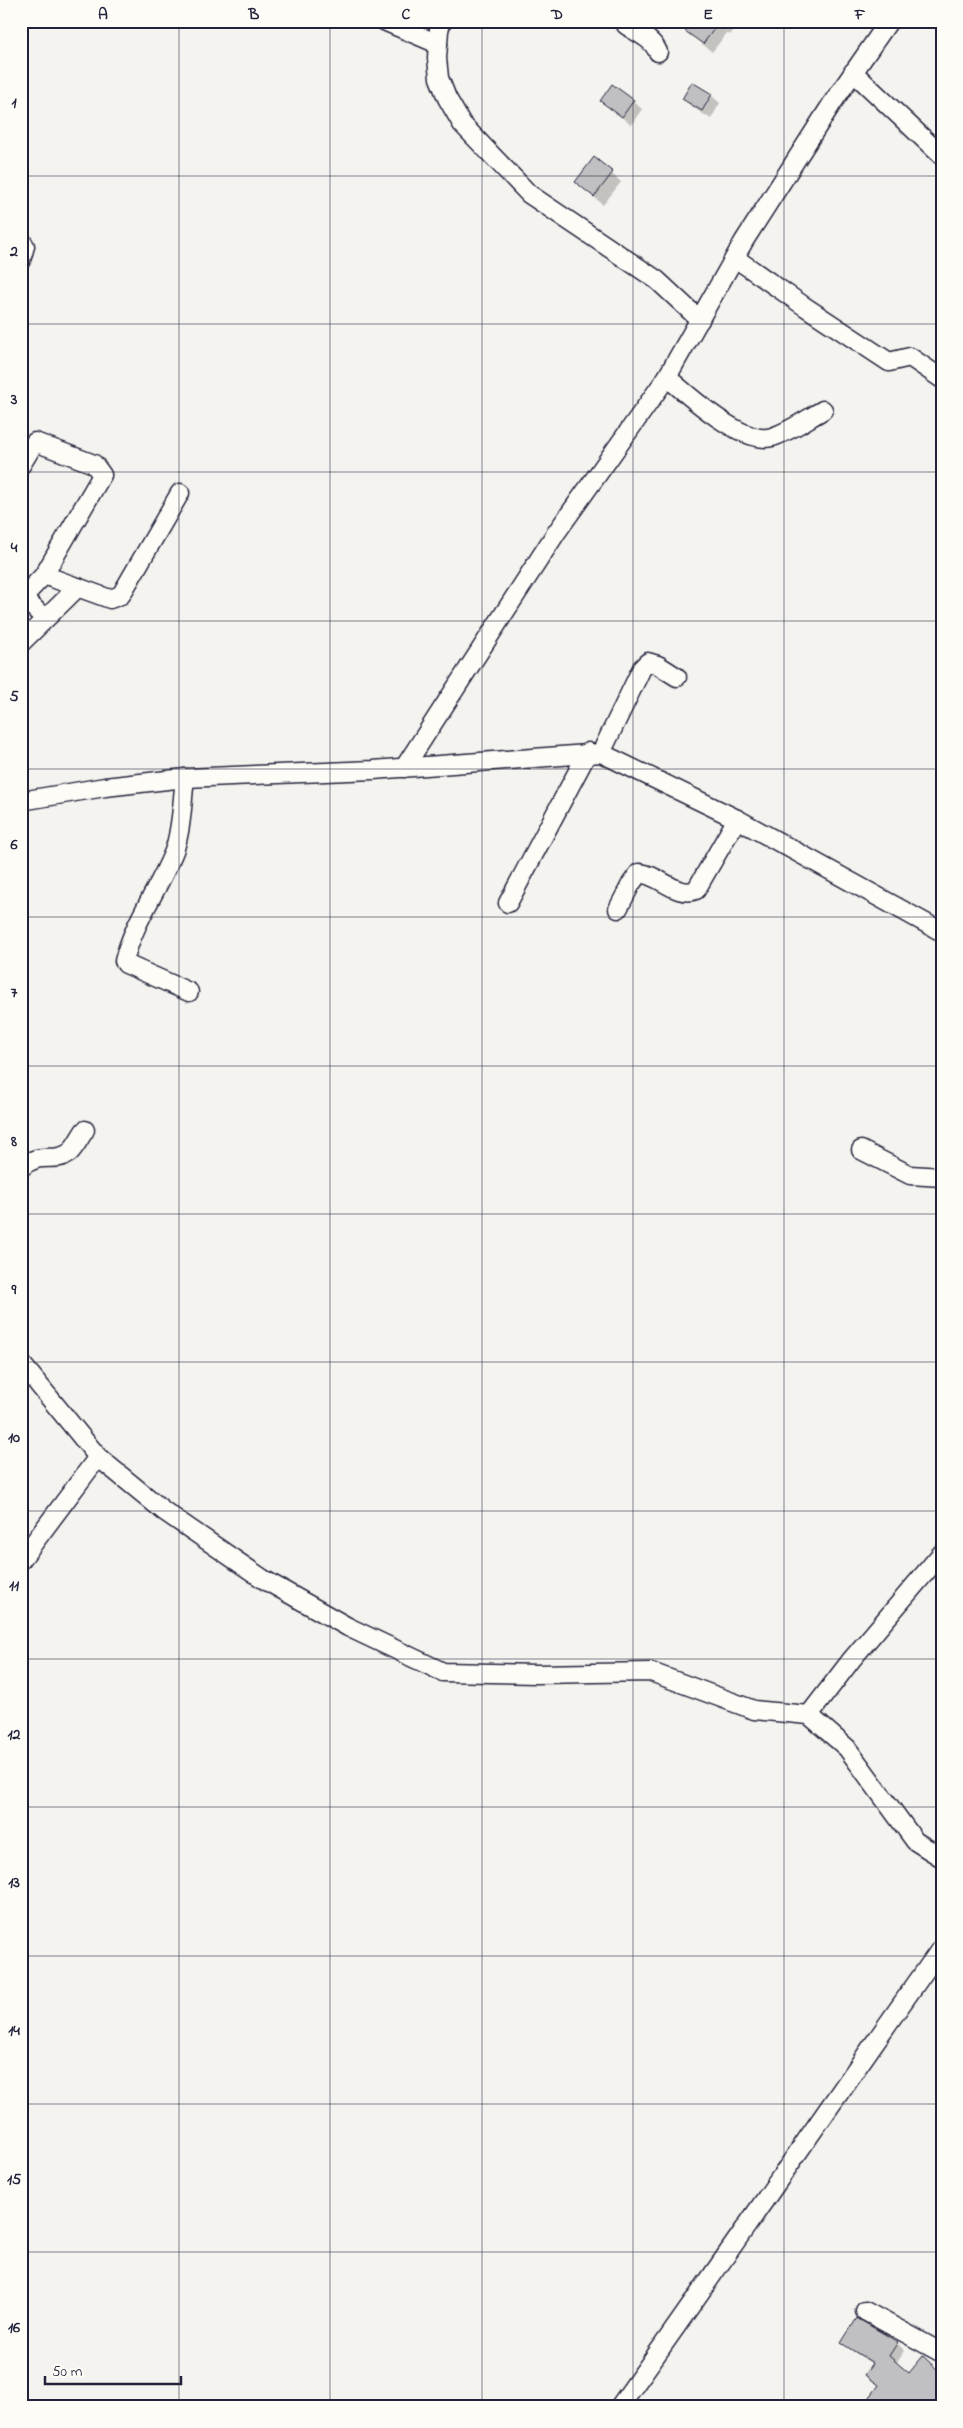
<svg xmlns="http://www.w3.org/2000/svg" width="963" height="2428" font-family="'Indie Flower',sans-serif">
<rect width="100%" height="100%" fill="#f4f3ef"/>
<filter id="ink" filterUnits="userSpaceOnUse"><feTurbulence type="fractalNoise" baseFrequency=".02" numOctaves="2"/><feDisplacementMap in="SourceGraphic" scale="10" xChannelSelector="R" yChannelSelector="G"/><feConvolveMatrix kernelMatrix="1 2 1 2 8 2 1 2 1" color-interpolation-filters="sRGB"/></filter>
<g filter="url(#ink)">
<g fill="#0003">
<path d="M694 21H740L730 35 727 33 712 52 687 31Z"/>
<path d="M693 84 711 95 720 103 711 119 692 107 684 99Z"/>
<path d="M602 101H633L642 109 631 125Z"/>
<path d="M595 159 621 182 603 205 577 182Z"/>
<path d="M843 2342 897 2343 905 2351 880 2386 867 2375 874 2365 851 2350Z"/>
</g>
<g fill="#c0bfc2" stroke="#22223b">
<path d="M693 21H720L703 44 685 31Z"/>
<path d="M692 82 712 94 702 111 682 99Z"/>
<path d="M612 84 634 100 622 117 600 101Z"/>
<path d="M594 157 613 172 594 197 575 182Z"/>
<path d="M857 2318 898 2342 889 2356 909 2373 923 2356 942 2374V2407H875L867 2401 879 2385 865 2375 873 2363 841 2343Z"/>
</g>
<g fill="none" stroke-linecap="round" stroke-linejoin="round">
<g stroke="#22223b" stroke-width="21">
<g id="minor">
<path d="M384 21 438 44"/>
<path d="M442 21 439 30 437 58 439 78 447 98 462 124 529 194 657 280 700 320"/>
<path d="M626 21V25C638 34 652 38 658 52"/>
<path d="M853 72 942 156"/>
<path d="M21 240 25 246 21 260"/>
<path d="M735 258 804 306 889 362 910 357 942 379"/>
<path d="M667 377C686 394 744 446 772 437 789 432 807 419 823 410"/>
<path d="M21 465 35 442 94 464 102 475 44 575 23 597"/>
<path d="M44 575 110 599 121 595 180 493"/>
<path d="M21 595 45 619"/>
<path d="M21 643 78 587"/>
<path d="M601 753 642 668 648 662 658 665 677 677"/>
<path d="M404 768 556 533 667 377 744 241 833 102 889 21"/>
<path d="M185 778C182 802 182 828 174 851 159 889 134 921 124 961L126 964 189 992"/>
<path d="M21 801 105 787 185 778 373 770 601 753 737 819 942 932"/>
<path d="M508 903 588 752"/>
<path d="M618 909 631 884 639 873C659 874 676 898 696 890L737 819"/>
<path d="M861 1150 910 1175 942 1177"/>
<path d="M21 1168C40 1150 54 1164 69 1153 75 1148 80 1137 85 1130"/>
<path d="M21 1363 98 1457 164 1511 263 1579 348 1627 443 1672 537 1674 651 1672 754 1710 809 1715 847 1748 915 1841 942 1858"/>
<path d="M21 1560 98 1457"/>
<path d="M809 1715 852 1659 942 1553"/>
<path d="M865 2311 942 2353"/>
<path d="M619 2407C728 2255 833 2100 942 1947"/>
</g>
</g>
<use href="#minor" stroke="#fdfcf7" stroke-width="18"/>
</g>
</g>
<path fill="none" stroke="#22223b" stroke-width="1" stroke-opacity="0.55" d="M179 21V2407M330 21V2407M482 21V2407M633 21V2407M784 21V2407M21 176H942M21 324H942M21 472H942M21 621H942M21 769H942M21 917H942M21 1066H942M21 1214H942M21 1362H942M21 1511H942M21 1659H942M21 1807H942M21 1956H942M21 2104H942M21 2252H942"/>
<rect width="963" height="2428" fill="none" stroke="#fdfcf7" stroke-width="55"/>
<path d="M45 2376v8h136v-8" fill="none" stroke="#22223b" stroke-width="2.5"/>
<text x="52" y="2376" font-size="15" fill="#22223b" stroke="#fdfcf7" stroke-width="4" paint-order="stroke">50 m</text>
<rect x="28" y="28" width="908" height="2372" fill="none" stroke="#22223b" stroke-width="2"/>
<g font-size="16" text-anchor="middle" font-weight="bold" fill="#22223b">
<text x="103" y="19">A</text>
<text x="254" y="19">B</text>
<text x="406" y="19">C</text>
<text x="557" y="19">D</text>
<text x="708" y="19">E</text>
<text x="860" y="19">F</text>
<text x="14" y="107">1</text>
<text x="14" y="256">2</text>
<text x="14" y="404">3</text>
<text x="14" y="552">4</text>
<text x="14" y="701">5</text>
<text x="14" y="849">6</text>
<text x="14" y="997">7</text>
<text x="14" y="1146">8</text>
<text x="14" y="1294">9</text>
<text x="14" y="1442">10</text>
<text x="14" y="1590">11</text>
<text x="14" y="1739">12</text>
<text x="14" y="1887">13</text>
<text x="14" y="2035">14</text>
<text x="14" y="2184">15</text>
<text x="14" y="2332">16</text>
</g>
</svg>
